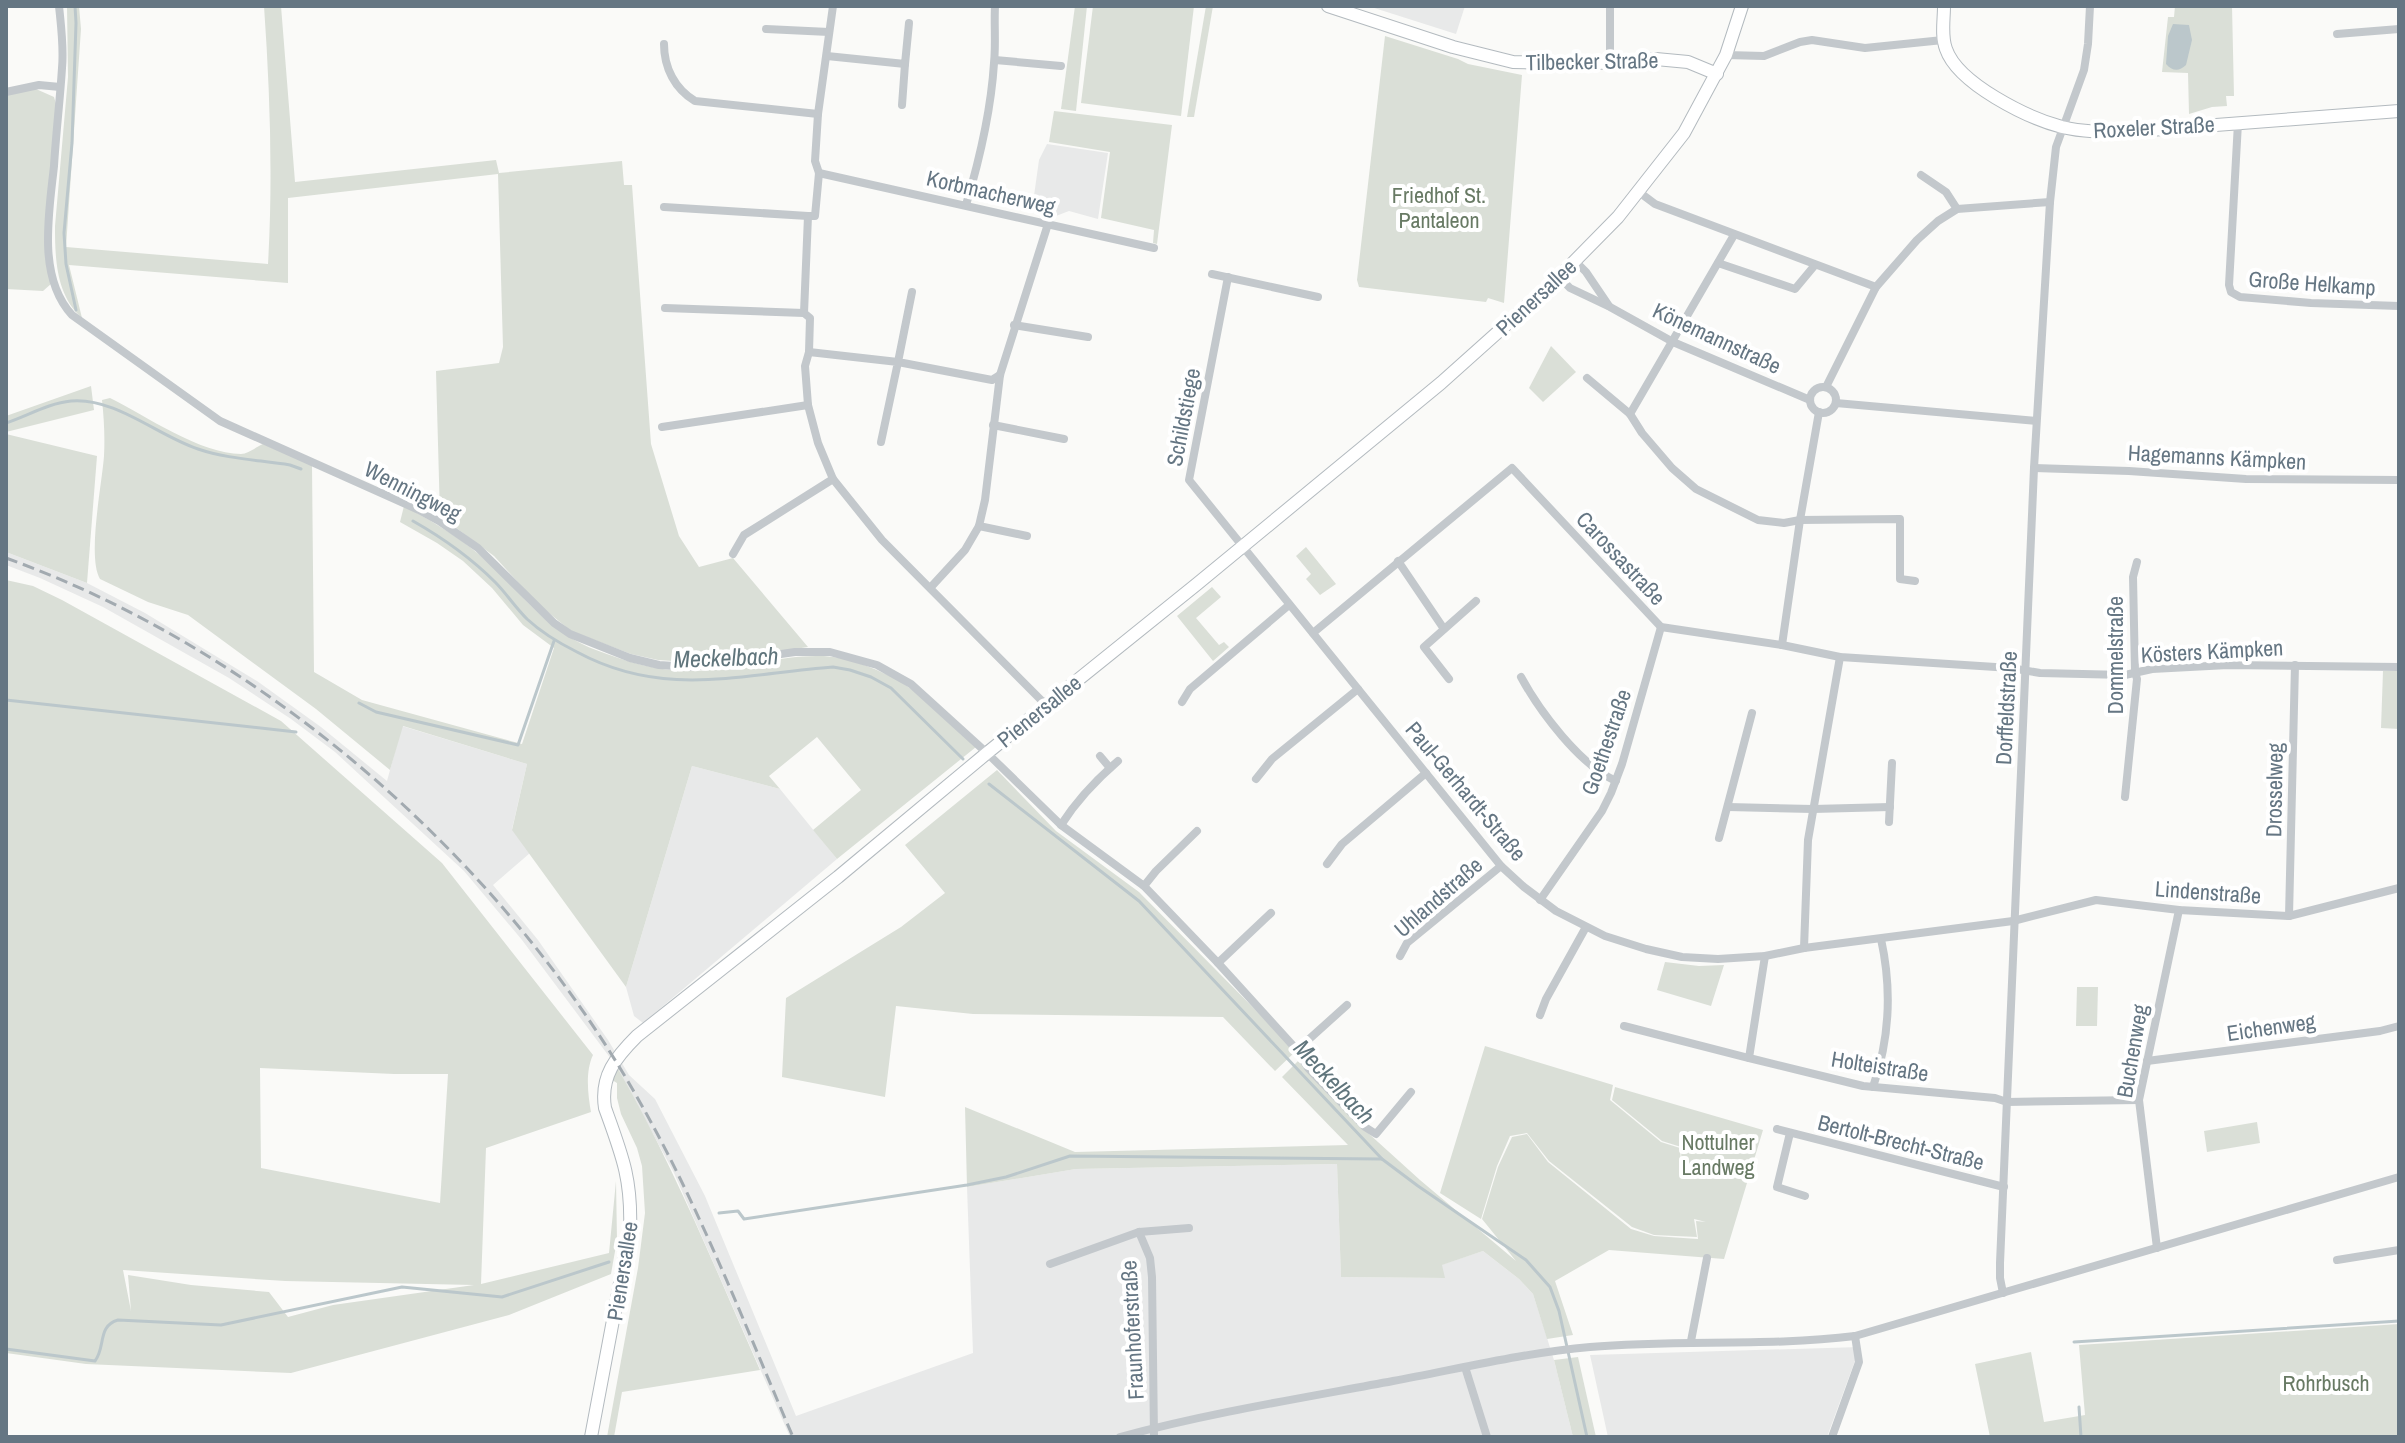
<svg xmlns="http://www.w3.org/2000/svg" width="2405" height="1443" font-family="'Archivo Narrow',sans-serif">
<rect width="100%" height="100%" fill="#fafaf8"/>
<g fill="#e8e9e9">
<path d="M1368 6H1465L1456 34Z"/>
<path d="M1047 144 1108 153 1098 219 1069 211 1056 216 1032 210 1039 160Z"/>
<path d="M6 552 87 583 145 613 257 681 321 727 387 781 402 726 527 764 512 829 530 853 493 885 538 940 608 1040 629 1075 655 1099 705 1196 796 1416 973 1353 967 1187 1076 1169 1337 1164 1341 1277 1444 1278 1441 1265 1483 1251 1519 1279 1533 1294 1554 1360 1573 1437H790L674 1173 617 1067 522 940 464 871 335 752 291 719 229 678 103 607 40 578 6 565Z"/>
<path d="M692 766 780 789 837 859 643 1023 634 1016 626 987Z"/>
<path d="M1860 1347 1827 1437H1608L1590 1355Z"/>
</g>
<g fill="#dadfd7" fill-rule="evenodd">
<path d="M67 6H79L81 29 66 247 268 264C273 178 270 92 264 6H281L295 182 496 160 499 173 622 161 624 185H632L651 444 679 536 699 567 733 558 808 647 703 663 658 660 631 654 571 631 538 604 494 556 440 516 436 371 499 363 503 347 498 174 288 198V283L69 265 82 318C56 295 55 259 55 226L68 77Z"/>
<path d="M1075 6H1087L1076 111 1061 109Z"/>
<path d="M1093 6H1194L1181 116 1081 103Z"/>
<path d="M1206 6H1213L1194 117H1187Z"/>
<path d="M2175 6H2232L2234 96H2226L2227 106 2212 107 2189 114 2188 73 2162 72 2168 17H2174Z"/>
<path d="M1385 36 1458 59 1468 64 1522 75 1504 303 1488 298 1486 302 1359 287 1357 280Z"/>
<path d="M36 89 54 97 56 104 52 175V283L43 291 6 289V95Z"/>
<path d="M1054 111 1172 125 1157 244 1153 243 1154 230 1101 218 1110 152 1049 142Z"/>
<path d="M1551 346 1576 372 1543 402 1529 388Z"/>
<path d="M91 386 94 410 6 432V416Z"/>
<path d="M110 398C146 416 201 454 241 454 248 454 256 447 263 444L312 465 314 672 362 700 522 744 554 648 523 625 492 588 463 561 437 543 400 522 404 506C434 522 464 540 489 563 525 597 549 632 596 650 627 662 657 671 690 671 733 671 776 656 816 656 841 655 870 666 892 677 921 692 951 724 976 747L837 859 813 830 861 790 817 737 769 776 780 789 692 766 626 987 512 830 527 764 403 726 390 770 316 709 188 615 148 602 100 579C87 557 102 484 104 456 105 437 104 419 102 400Z"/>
<path d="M6 434 97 456 87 583 6 552Z"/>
<path d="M1306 547 1336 584 1320 595 1306 579 1311 574 1296 556Z"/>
<path d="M6 580 33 586 62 600 281 721 442 863 593 1055C585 1072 588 1095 591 1112L486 1148 481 1284 609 1253 616 1181 617 1240 611 1274 509 1315 291 1373 86 1364 6 1353ZM260 1068 394 1074H448L440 1203 261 1168ZM123 1270 285 1281 474 1285 333 1305 288 1317 269 1292 191 1285 128 1275 131 1311Z"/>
<path d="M1212 587 1221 597 1196 618 1219 645 1224 642 1229 647 1213 661 1177 616Z"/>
<path d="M2383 671H2399V729L2381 728Z"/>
<path d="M997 770 1056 831 1139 892 1296 1051 1275 1071 1223 1017 973 1014 896 1006 885 1097 782 1077 786 998 901 927 945 893 905 845Z"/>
<path d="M1665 962 1699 966 1724 965 1711 1006 1657 990Z"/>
<path d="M2077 987H2098L2097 1026H2076Z"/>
<path d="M1485 1046 1613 1085 1610 1100 1661 1142 1680 1148 1682 1180 1681 1147 1662 1141 1612 1100 1615 1087 1763 1130 1724 1259 1609 1250 1555 1281 1573 1335 1547 1339 1533 1294 1519 1279 1483 1251 1442 1265 1445 1278 1341 1277 1337 1164 1076 1169 967 1187 965 1107 1075 1152 1348 1145 1282 1077 1298 1061 1357 1123 1420 1180 1516 1261 1482 1219 1498 1167 1512 1137 1527 1134 1548 1162 1631 1229 1654 1236 1698 1239 1696 1221 1706 1222 1694 1219 1697 1237 1654 1235 1632 1227 1549 1161 1527 1133 1510 1136 1497 1166 1481 1219 1440 1193Z"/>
<path d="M617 1067C673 1164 715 1268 760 1370L622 1392 614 1437H607L638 1268 645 1213 642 1166 637 1148 621 1114 617 1098V1083L612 1080Z"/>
<path d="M2257 1122 2260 1143 2207 1152 2204 1131Z"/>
<path d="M2399 1324V1437H1990L1975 1364 2031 1352 2044 1422 2085 1415 2079 1345Z"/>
<path d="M1578 1357 1596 1437H1573L1554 1360Z"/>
</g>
<path fill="#bbc7cb" d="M2173 24 2189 25 2192 40 2186 65C2179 72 2172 71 2166 64L2168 36Z"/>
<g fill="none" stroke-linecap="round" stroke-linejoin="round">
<g stroke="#bbc7cb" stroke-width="3">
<path d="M75 6 76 23 72 143 64 233 66 264 76 310"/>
<path d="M6 423C27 416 49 403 71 401 115 397 158 436 198 449 227 459 260 460 290 465L301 469"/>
<path d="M413 521C443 538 470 557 495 582 506 593 515 607 527 619 542 633 559 643 577 652 664 699 741 674 833 667L850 670 871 677 891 688 963 759"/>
<path d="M6 700 296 732"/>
<path d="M359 703 376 712 518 745 554 641"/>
<path d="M989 784 1139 901 1382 1159 1418 1186 1526 1260 1550 1287 1559 1311 1587 1437"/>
<path d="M719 1213 738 1211 744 1219 967 1185 1006 1177 1070 1156 1382 1159"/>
<path d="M2074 1342 2399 1321"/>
<path d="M6 1349 95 1361C106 1347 97 1326 118 1320L221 1325 402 1287 502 1297 609 1262"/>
<path d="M2079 1407 2081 1437"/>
</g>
<g stroke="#b3babf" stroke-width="14">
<g id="secondary">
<path d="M1328 6 1453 47 1513 62 1583 64 1656 59 1688 62 1717 74"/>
<path d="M1944 6C1944 20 1941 36 1946 49 1958 84 2028 118 2062 127 2083 132 2103 132 2124 132L2399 111"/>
<path d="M591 1437 630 1230C632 1179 622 1155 605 1108 600 1076 616 1057 637 1036L838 877 987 753 1197 584 1441 383 1555 281 1618 217 1684 133 1726 55 1742 6"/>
</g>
</g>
<g stroke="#c3c8cc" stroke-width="8">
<path d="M59 6C61 26 64 47 62 68 60 100 56 133 54 166 49 213 37 277 72 315L220 421 419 510 439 521 478 548 554 623 570 634 630 658 659 665 690 667 795 652H830L877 665 911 684 987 753 1061 825 1144 886 1218 963 1297 1050 1308 1068 1365 1127 1376 1134 1411 1092"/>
<path d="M833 6 818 114 815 161 819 173 815 216H808L804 313 810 318 809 352 805 366 808 405 818 443 833 479 882 540 1047 706"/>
<path d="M1610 6V62"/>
<path d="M766 29 829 32"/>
<path d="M2337 34 2399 29"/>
<path d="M664 44C664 68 675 89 695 101L818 114"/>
<path d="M1726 55 1764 56 1800 42 1812 40 1865 48 1943 40"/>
<path d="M827 56 905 64 909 23"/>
<path d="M995 60 1061 66"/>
<path d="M6 92 39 85 60 87"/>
<path d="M902 105 905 64"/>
<path d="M2238 123 2229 285 2231 292 2240 297 2311 303 2399 306"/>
<path d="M819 173 1154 248"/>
<path d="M1921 175 1946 192 1957 209"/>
<path d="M1639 192 1655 204 1876 287"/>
<path d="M966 205C980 158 991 111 994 63 996 44 994 25 995 6"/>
<path d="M664 207 808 216"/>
<path d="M1575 261 1586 272 1609 306"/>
<path d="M1718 263 1795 289 1815 265"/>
<path d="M1212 274 1318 297"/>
<path d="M1228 277 1189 480 1501 866 1524 887 1556 911 1605 936 1646 949 1682 957 1718 959 1765 956 1804 948 2013 921 2096 900 2179 910 2289 916 2399 888"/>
<path d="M1559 277 1570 288 1610 307 1673 342 1810 400"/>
<path d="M912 292 898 362 992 380 1000 375"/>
<path d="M665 308 804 313"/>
<path d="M1014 325 1088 337"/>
<path d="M809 352 898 362 881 442"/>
<path d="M1587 378 1630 414 1642 433 1672 468 1696 489 1758 520 1784 523 1800 520 1900 519V579L1915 581"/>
<path d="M1826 387 1876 287 1917 240 1938 221 1957 209 2050 202"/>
<circle cx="1823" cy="400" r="13"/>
<path d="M1836 403 2036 421"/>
<path d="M1630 414 1734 235"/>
<path d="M993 425 1064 439"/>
<path d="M662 427 808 405"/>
<path d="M2034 468 2129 471 2246 479 2399 480"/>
<path d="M1027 536 979 526 985 500 1000 375 1048 224"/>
<path d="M733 554 744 535 833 479"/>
<path d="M1398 561 1444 629"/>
<path d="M931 587 965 550 979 526"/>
<path d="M1313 633 1512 468 1661 627 1782 645 1840 657 2011 668 2040 673 2125 675 2152 669 2228 665 2399 667"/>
<path d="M1782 645 1800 520 1819 412"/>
<path d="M1521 677C1540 712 1580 765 1616 781"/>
<path d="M1449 679 1424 647 1476 601"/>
<path d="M1182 702 1190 689 1289 605"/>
<path d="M1100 756 1110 768"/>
<path d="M1256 779 1272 759 1358 689"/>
<path d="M2125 797 2137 679 2135 672 2133 577 2137 562"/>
<path d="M1728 807 1813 809 1890 807"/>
<path d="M1889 822 1892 763"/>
<path d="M1061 825C1077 800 1096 780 1118 761"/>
<path d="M1719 838 1752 713"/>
<path d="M1327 864 1342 844 1426 773"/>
<path d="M1144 886 1156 871 1197 831"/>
<path d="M1540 900 1602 811 1611 793 1622 764 1661 627"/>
<path d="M2289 916 2295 665"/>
<path d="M1804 948 1808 840 1840 657"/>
<path d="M1400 956 1407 943 1501 866"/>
<path d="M1765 956 1749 1058 1863 1086 1995 1098 2007 1102 2139 1100"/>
<path d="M1218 963 1271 913"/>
<path d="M1540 1015 1546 999 1586 927"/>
<path d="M1624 1026 1749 1058"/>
<path d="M1297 1050 1347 1005"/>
<path d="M2147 1061 2380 1031 2399 1026"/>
<path d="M1873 1087C1890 1038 1892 989 1881 939"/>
<path d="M1777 1129 2004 1187"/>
<path d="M1790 1133 1777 1187 1805 1196"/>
<path d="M1139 1232 1150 1258 1152 1277 1154 1437"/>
<path d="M2157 1248 2139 1100 2179 910"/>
<path d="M2337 1260 2399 1250"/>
<path d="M1050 1264 1139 1232 1189 1228"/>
<path d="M2003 1293 2000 1278V1263L2034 468 2050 202 2056 147 2084 70 2088 44 2090 6"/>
<path d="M1691 1341 1707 1258"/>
<path d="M1465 1367 1487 1437"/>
<path d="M1120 1437C1209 1413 1302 1398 1393 1381 1458 1369 1523 1353 1590 1347 1678 1339 1767 1347 1855 1336L2399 1177"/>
<path d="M1832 1437 1859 1362 1855 1336"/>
</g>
<use href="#secondary" stroke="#fff" stroke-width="12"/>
<path stroke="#a2aab0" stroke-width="3" stroke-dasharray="12 6" stroke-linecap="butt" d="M6 558C264 651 502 859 637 1097 699 1205 744 1323 793 1437"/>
</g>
<g text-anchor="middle" stroke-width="8" stroke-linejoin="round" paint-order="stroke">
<g font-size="22" fill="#657683" stroke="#fff">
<text transform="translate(1592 61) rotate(-1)" y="8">Tilbecker Straße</text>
<text transform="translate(2154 127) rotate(-3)" y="8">Roxeler Straße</text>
<text transform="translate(991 192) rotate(13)" y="8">Korbmacherweg</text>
<text transform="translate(2312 283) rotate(4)" y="8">Große Helkamp</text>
<text transform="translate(1536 297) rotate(-43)" y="8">Pienersallee</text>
<text transform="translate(1717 338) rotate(25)" y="8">Könemannstraße</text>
<text transform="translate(1183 417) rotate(-79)" y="8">Schildstiege</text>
<text transform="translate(2217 457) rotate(3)" y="8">Hagemanns Kämpken</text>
<text transform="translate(413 491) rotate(27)" y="8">Wenningweg</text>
<text transform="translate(1621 558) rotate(47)" y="8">Carossastraße</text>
<text transform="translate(2212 651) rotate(-3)" y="8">Kösters Kämpken</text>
<text transform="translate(2115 655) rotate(-90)" y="8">Dommelstraße</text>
<text transform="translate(2006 708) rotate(-87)" y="8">Dorffeldstraße</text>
<text transform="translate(1039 711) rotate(-39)" y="8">Pienersallee</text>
<text transform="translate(1606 742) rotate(-71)" y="8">Goethestraße</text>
<text transform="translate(2274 790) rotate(-89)" y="8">Drosselweg</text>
<text transform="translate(1466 791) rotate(50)" y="8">Paul-Gerhardt-Straße</text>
<text transform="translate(2208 892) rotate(4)" y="8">Lindenstraße</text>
<text transform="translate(1438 897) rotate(-41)" y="8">Uhlandstraße</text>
<text transform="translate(2271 1027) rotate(-8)" y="8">Eichenweg</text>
<text transform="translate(2132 1051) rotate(-80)" y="8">Buchenweg</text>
<text transform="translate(1880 1066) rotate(9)" y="8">Holteistraße</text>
<text transform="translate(1901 1142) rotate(14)" y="8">Bertolt-Brecht-Straße</text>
<text transform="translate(622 1271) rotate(-81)" y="8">Pienersallee</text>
<text transform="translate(1132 1330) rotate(-93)" y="8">Fraunhoferstraße</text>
</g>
<g font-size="22" fill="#687a64" stroke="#fff">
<text x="1439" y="203">Friedhof St.<tspan x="1439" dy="25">Pantaleon</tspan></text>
<text x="1718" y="1150">Nottulner<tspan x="1718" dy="25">Landweg</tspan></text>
<text x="2326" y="1391">Rohrbusch</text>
</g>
<g font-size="24" font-style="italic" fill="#60757c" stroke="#fff">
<text transform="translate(726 658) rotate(-2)" y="8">Meckelbach</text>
<text transform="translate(1334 1082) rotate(47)" y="8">Meckelbach</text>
</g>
</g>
<rect width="2405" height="1443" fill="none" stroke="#657683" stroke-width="16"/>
</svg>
